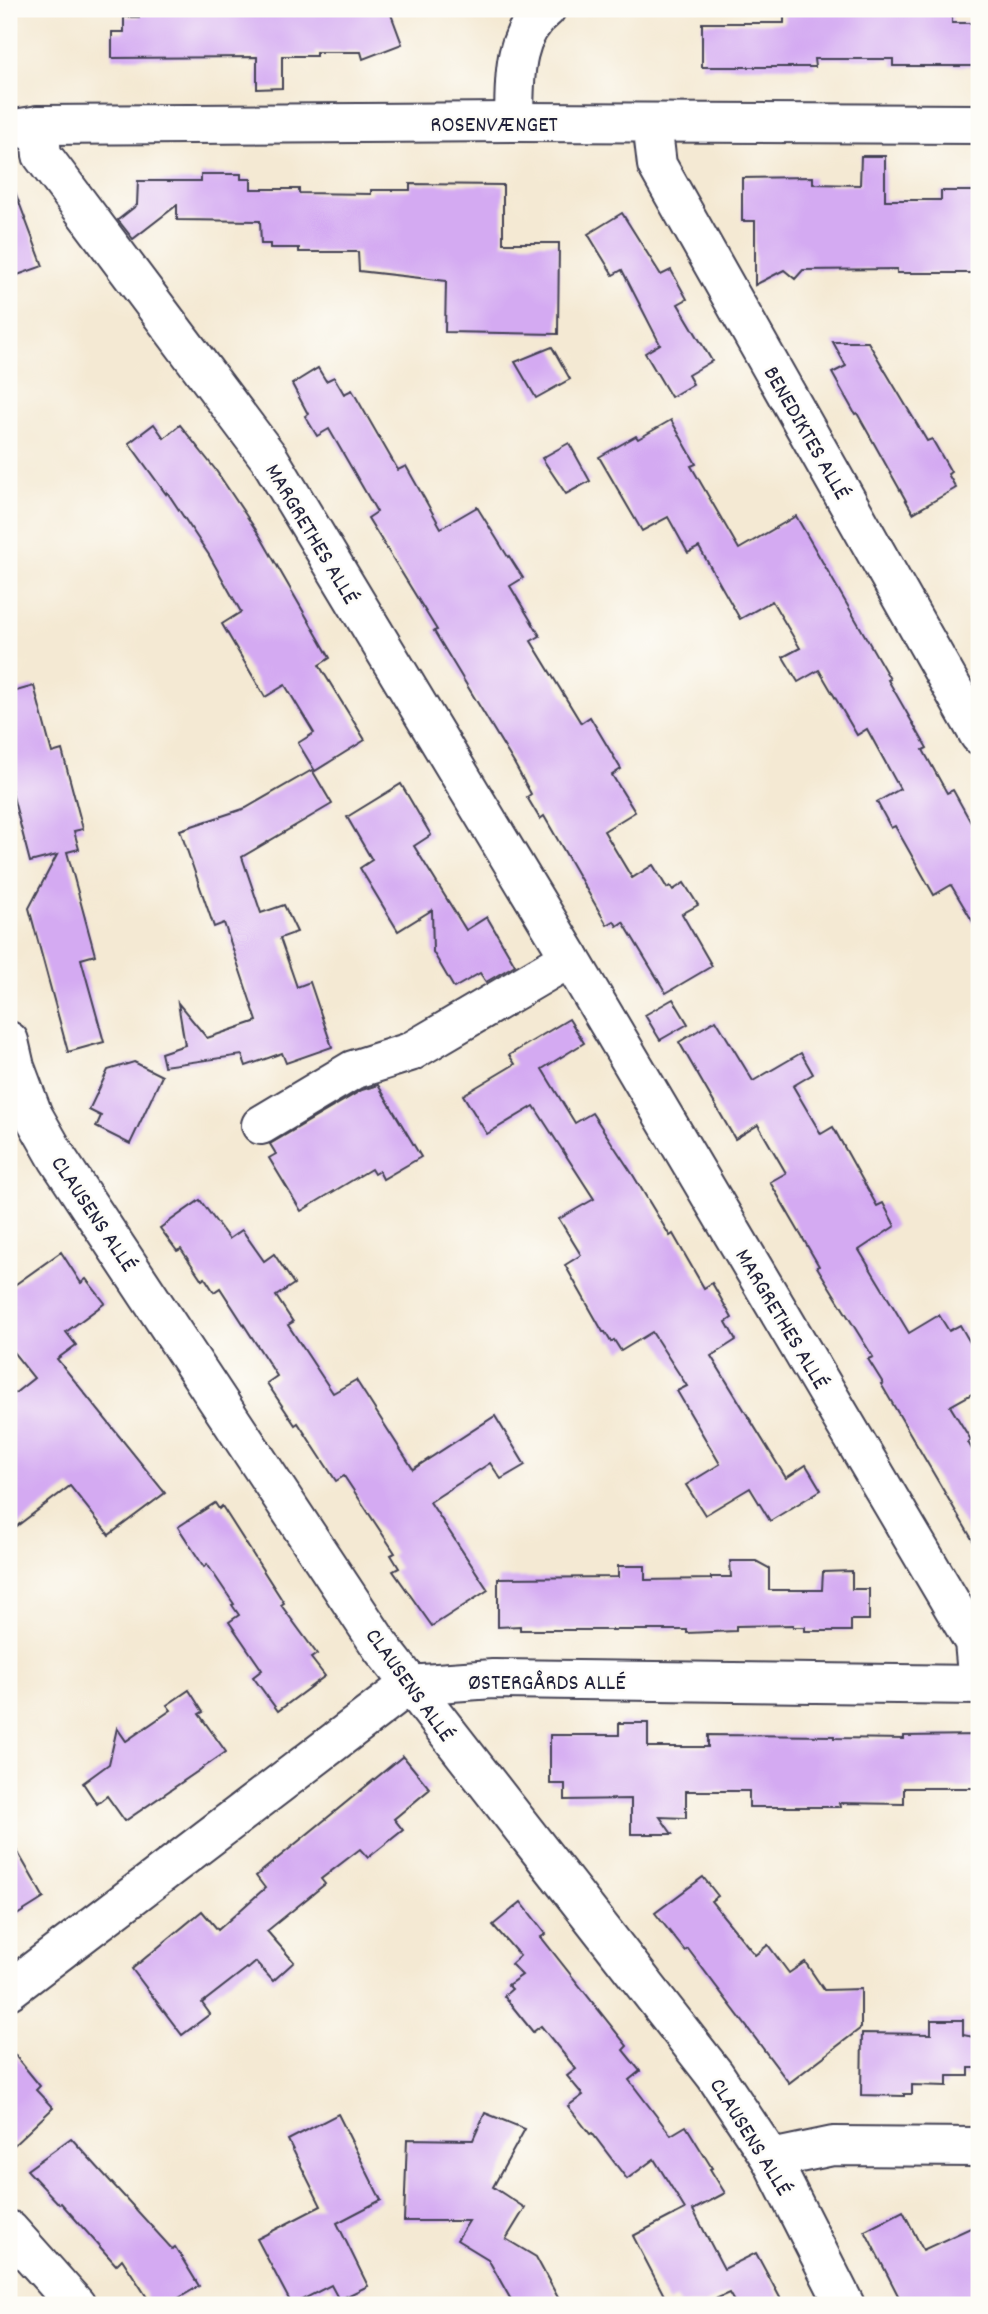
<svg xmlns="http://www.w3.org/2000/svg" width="988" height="2314" font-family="Dekko,sans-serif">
<rect width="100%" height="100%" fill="#fdfcf7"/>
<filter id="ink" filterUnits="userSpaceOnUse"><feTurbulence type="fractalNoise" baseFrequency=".0143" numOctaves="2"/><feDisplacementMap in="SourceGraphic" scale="14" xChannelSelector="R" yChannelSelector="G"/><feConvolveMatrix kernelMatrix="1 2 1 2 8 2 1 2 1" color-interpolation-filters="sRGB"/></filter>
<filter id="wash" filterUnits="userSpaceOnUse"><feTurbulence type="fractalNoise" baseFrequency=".00686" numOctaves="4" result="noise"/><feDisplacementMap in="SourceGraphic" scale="28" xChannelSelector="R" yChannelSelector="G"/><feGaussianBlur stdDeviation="1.57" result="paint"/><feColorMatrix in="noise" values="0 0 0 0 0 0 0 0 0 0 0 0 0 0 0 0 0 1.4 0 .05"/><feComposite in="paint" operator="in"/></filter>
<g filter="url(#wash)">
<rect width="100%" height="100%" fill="#f4e9d3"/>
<g id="blocks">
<g fill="#d4aaf2">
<path d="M139 9H389L402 44 363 59 361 52H316V56H282V88L257 89V57L112 58V32H124V17H139Z"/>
<path d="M784 9H936V14L952 15V23H979V66H893V59H814L815 67H702V23H784Z"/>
<path d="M861 156H885V200H941V191H979V237H974L973 273H897V269L803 270 795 279 784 270 755 285V221H742V178L813 177V184L860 185Z"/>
<path d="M201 174H241V179H251V189H299V193L371 194V190H410V184L503 185V243H559L558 334 445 332 446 281 359 271 358 252H299V248H270V244H261L260 221 177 220V205L133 239 118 220 137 205 138 181H201Z"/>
<path d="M11 181 43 266 9 278V182Z"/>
<path d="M622 213 661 275 671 270 687 299 678 304 712 361 688 375 693 384 671 397 645 353 660 344 622 270 613 275 588 234Z"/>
<path d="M833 342H868L927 441 932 439 951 472 948 474 956 488 913 513 857 413 855 414 832 373 846 366Z"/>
<path d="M552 347 570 379 536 398 515 362Z"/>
<path d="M318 368 326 381 334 377 344 394 352 390 398 470 406 466 441 528 477 507 508 557 509 556 523 578 510 586 540 636 531 641 581 723 590 717 621 769 612 775 635 812 604 831 632 878 653 865 667 888 670 886 673 890 684 883 698 905 682 914 712 966 666 993 623 922 617 926 614 921 607 925 544 816 540 819 527 797 531 794 514 763 434 631 437 630 368 518 377 512 329 429 317 436 305 416 308 414 292 384Z"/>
<path d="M671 420 696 464 691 466 739 549 796 516 890 679 888 680 927 748 923 750 947 793 953 790 979 837V932L951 885 934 895 895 826 891 828 877 802 900 789 867 729 857 735 819 670 798 682 783 657 800 648 772 601 740 619 699 547 688 553 668 517 642 531 599 457 636 436 638 439Z"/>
<path d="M154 424 164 438 180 425 215 469 260 536 330 658 319 665 365 740 315 771 298 743 314 733 285 685 265 697 222 624 241 612 209 555 167 492 166 494 129 443Z"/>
<path d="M569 443 590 481 566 494 542 458Z"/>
<path d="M34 686 52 753 62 750 83 829 74 831 79 849 67 852 95 955 81 959 104 1042 68 1052 29 908 57 855 30 862 9 781V693Z"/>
<path d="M312 770 332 804 242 857 261 913 284 905 297 932 280 938 297 987 310 982 332 1047 286 1063 282 1053 246 1066 242 1055 164 1066 161 1053 185 1045 178 1003 207 1038 257 1021 224 923 214 927 180 830 246 808Z"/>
<path d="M401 784 431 835 414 846 466 930 487 917 515 965 486 982 480 973 454 988 433 952 432 910 398 931 360 868 372 860 347 817Z"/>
<path d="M673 999 688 1024 660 1040 645 1015Z"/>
<path d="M569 1019 584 1043 542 1069 575 1123 592 1113 633 1175 670 1236 673 1234 704 1288 712 1283 732 1318 726 1322 736 1340 711 1356 786 1478 806 1465 821 1490 770 1521 750 1488 705 1515 686 1485 720 1464 677 1391 687 1386 652 1332 621 1351 614 1340 611 1342 605 1332H603L565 1265 581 1255 559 1219 594 1199 534 1106 487 1134 463 1095 515 1064 509 1055Z"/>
<path d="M716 1020 753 1081 801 1053 813 1074 793 1086 821 1134 833 1127 877 1206 883 1203 895 1226 859 1250 909 1333 939 1315 949 1331 960 1325 979 1358V1390L950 1406 971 1440 968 1442 979 1462V1551L881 1384 883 1383 868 1359 873 1357 817 1267 819 1266 770 1182 786 1173 758 1125 735 1139 679 1042Z"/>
<path d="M134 1062 162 1076 130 1144 96 1127 101 1116 89 1110 108 1070Z"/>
<path d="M378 1085 421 1157 383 1179 379 1171 374 1174 371 1169 301 1211 269 1158 276 1154 270 1144 362 1090Z"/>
<path d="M200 1200 229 1239 242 1230 264 1261 274 1254 294 1284 276 1296 293 1322 288 1325 333 1393 356 1380 413 1469 495 1416 525 1465 501 1479 490 1463 430 1502 488 1590 432 1626 393 1571 399 1568 391 1555 395 1553 344 1476 336 1481 298 1423 295 1425 267 1383 277 1376 220 1288 214 1292 205 1278 202 1280 181 1249 177 1251 160 1228Z"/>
<path d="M61 1252 81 1283 86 1279 105 1303 66 1332 76 1345 57 1359 165 1493 109 1535 70 1486 9 1532V1398L34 1378 9 1347V1289Z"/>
<path d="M215 1503 219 1509 222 1506 284 1603 281 1605 317 1654 311 1658 325 1676 278 1711 253 1677 262 1670 229 1622 239 1615 232 1605 234 1604 207 1564 204 1567 178 1527Z"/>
<path d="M730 1561H756L769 1568V1590H822L823 1572 852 1571V1589H869V1620H851V1631H805V1627H793V1625L736 1626V1631L687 1633V1630H520V1626L498 1627V1578L618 1577V1566H645V1580L711 1579V1577H731Z"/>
<path d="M189 1690 203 1712 199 1714 226 1752 125 1821 107 1796 97 1804 83 1783 109 1764 117 1728 126 1741 171 1710 167 1705Z"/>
<path d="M619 1723H648V1747H708V1735L834 1736V1738L904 1739V1736L979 1735V1785L978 1788H904V1804L839 1803 840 1807H749V1791H686V1818L660 1817 672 1834H631V1799L565 1800V1784H550V1735H619Z"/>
<path d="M403 1756 430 1789 394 1819 403 1830 368 1858 360 1849 321 1879 325 1884 267 1931 294 1962 273 1981 256 1962 248 1969 247 1968 202 2003 210 2014 182 2035 132 1969 202 1911 218 1930 265 1888 256 1876Z"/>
<path d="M9 1837 44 1898 9 1920Z"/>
<path d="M703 1877 718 1896 711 1901 755 1955 768 1945 789 1973 805 1962 824 1990 861 1989V2028L789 2083 688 1949 685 1951 655 1913Z"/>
<path d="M521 1902 546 1934 541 1937 627 2046 623 2050 640 2071 629 2080 671 2135 686 2126 712 2168 710 2169 725 2193 693 2210 724 2269 756 2253 784 2305H736L729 2293 702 2305H680L676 2299 668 2303 633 2236 685 2209 654 2159 627 2179 592 2133 590 2134 568 2106 583 2095 567 2076 576 2069 541 2026 533 2032 504 1996 512 1989 508 1985 522 1975 511 1964 520 1956 493 1925Z"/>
<path d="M931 2020H963V2035L979 2038V2068H969V2076H947V2086L912 2085V2094H904V2096L861 2095 862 2033 931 2034Z"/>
<path d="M9 2048 40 2086 36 2090 53 2108 9 2150Z"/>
<path d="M485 2113 525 2129 493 2187 525 2208 506 2239 536 2257 562 2305H514L488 2259 457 2240 469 2221H404L407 2139 473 2140Z"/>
<path d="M338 2114 381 2200 337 2223 368 2286 339 2300 331 2285 292 2305 257 2239 321 2206 288 2140Z"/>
<path d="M71 2138 172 2249 175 2247 199 2286 167 2305H152L122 2259 116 2265 61 2203 59 2204 27 2170Z"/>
<path d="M903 2211 923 2250 979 2224V2305H903L865 2231Z"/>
</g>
</g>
</g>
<g filter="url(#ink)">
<use href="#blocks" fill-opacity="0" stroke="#424052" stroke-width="2"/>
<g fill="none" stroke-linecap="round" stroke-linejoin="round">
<g stroke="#424052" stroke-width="42">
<g id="minor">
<path d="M514 122C515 82 511 36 546 9"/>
<path d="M652 123 657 165 979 735"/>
<path d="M39 125 42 155 269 458 570 958 974 1642 978 1685"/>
<path d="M9 130 39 125 514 122 979 124"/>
<path d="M9 1041 15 1067 33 1115 58 1159 381 1647 715 2075 771 2159 845 2305"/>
<path d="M261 1125 353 1070 410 1052 570 958"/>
<path d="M9 1990 409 1685 493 1679 979 1685"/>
<path d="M771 2159 833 2146 979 2147"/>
<path d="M9 2230 76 2305"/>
</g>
</g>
<use href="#minor" stroke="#fff" stroke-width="38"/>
</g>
</g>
<g text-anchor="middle" stroke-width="5" stroke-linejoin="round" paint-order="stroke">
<g font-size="23" fill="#22223b" stroke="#fdfcf7">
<text x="494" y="131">ROSENVÆNGET</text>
<text transform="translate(808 432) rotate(60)" y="8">BENEDIKTES ALLÉ</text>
<text transform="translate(313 533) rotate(59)" y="8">MARGRETHES ALLÉ</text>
<text transform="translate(95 1213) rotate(56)" y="8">CLAUSENS ALLÉ</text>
<text transform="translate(783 1318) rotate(59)" y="8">MARGRETHES ALLÉ</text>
<text x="547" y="1689">ØSTERGÅRDS ALLÉ</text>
<text transform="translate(411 1684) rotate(54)" y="8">CLAUSENS ALLÉ</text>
<text transform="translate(752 2136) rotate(58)" y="8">CLAUSENS ALLÉ</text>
</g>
</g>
<rect width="988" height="2314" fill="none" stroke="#fdfcf7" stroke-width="35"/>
</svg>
